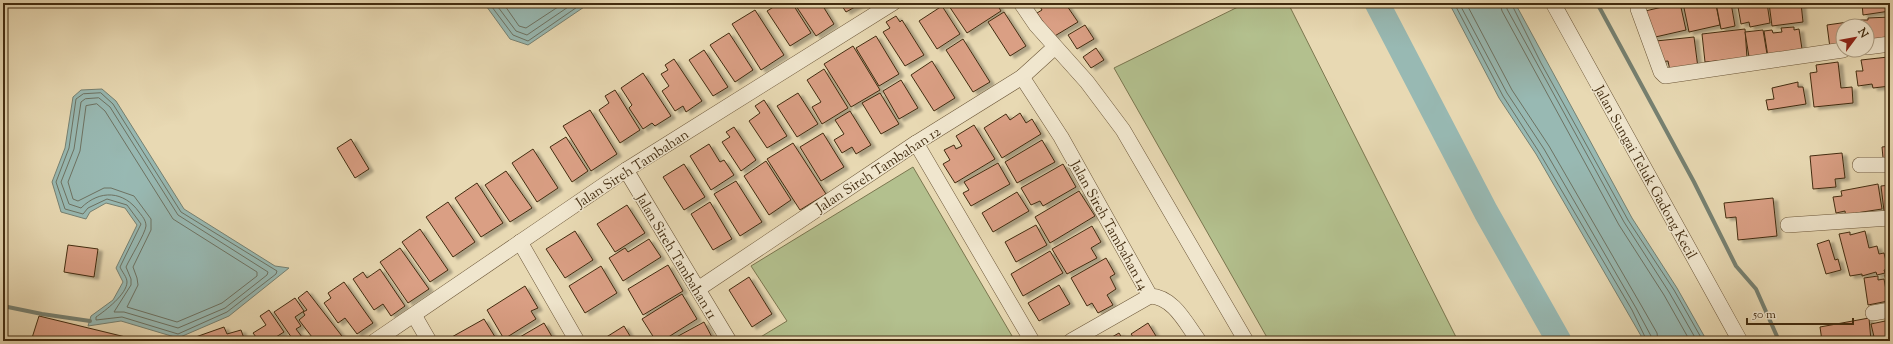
<svg xmlns="http://www.w3.org/2000/svg" width="1893" height="344" font-family="'Sorts Mill Goudy',serif">
<defs>
<filter id="shadow"><feDropShadow dx="4.5" dy="2.5" stdDeviation="1" flood-color="#0004"/></filter>
</defs>
<rect width="100%" height="100%" fill="#e8d9b3"/>
<filter id="stains"><feTurbulence type="fractalNoise" baseFrequency=".005" numOctaves="4"/><feColorMatrix values="0 0 0 0 .2 0 0 0 0 .09 0 0 0 0 .02 0 0 0 .5 -.17"/></filter>
<radialGradient id="worn" r=".72"><stop offset=".6" stop-color="#630" stop-opacity="0"/><stop offset="1" stop-color="#630" stop-opacity=".3"/></radialGradient>
<g fill="#b3c08e" stroke="#7a764f">
<path d="M1246 3H1288L1458 341H1269L1114 68Z"/>
<path d="M913 167 1015 341H754L787 321 751 266Z"/>
</g>
<g fill="#98b9b3" stroke="#768172">
<path d="M484 3H590L528 45 510 39Z"/>
<path d="M1449 3H1515L1632 218 1677 288 1707 341H1644L1536 154 1499 98Z"/>
<path d="M102 89 116 101 184 209 275 266 289 268 229 316 178 338 121 321 88 326 91 316 113 300 123 282 116 268 137 225 125 208 106 203 90 212 86 219 61 212 52 182 65 148 73 97 81 90Z"/>
</g>
<g fill="none" stroke-linecap="round" stroke-linejoin="round">
<g stroke="#6d7262" stroke-width="1">
<path d="M489 3 513 35 528 41 583 3"/>
<path d="M495 3 516 31 527 35 574 3"/>
<path d="M503 3 519 26 526 28 564 3"/>
<path d="M1454 3 1503 96 1539 152 1632 310 1647 341"/>
<path d="M1459 3 1507 93 1544 149 1636 308 1651 336 1652 341"/>
<path d="M1466 3 1512 90 1549 146 1641 305 1657 333 1658 341"/>
<path d="M1500 3 1502 11 1619 225 1664 295 1690 341"/>
<path d="M1506 3 1507 9 1624 222 1669 292 1697 341"/>
<path d="M1511 3 1541 63 1628 220 1674 290 1703 341"/>
<path d="M101 93 113 104 181 212 277 271 276 274 227 312 178 334 122 317 96 320V317C105 311 127 294 127 282 127 277 122 272 120 267L141 224 127 205 107 199 88 208 83 214 65 209 56 182 69 148 76 99 83 94Z"/>
<path d="M99 98 110 107 178 215 268 272 267 275 225 308 178 328 124 312H114L131 285V279L126 267C130 258 145 234 146 226 146 220 142 216 139 212 124 191 100 189 81 208L69 204 61 182 74 149 81 102 85 99Z"/>
<path d="M97 104 105 111 173 219 257 272V276L222 303 177 322 127 307 138 285 137 278 133 267 151 230V219L134 196 111 188H104L78 201 73 199 68 182 80 151 86 106Z"/>
</g>
<g stroke="#768172" stroke-width="4">
<path d="M1597 3 1694 182 1736 266 1756 289 1779 341"/>
<path d="M3 306 42 314 90 321"/>
</g>
<path stroke="#98b9b3" stroke-width="25" d="M1377 3 1486 212 1559 341"/>
</g>
<g fill="#da9f84" stroke="#422c10" filter="url(#shadow)">
<path d="M780 3H792L811 33 790 46 767 11Z"/>
<path d="M794 3H821L834 24 816 36Z"/>
<path d="M840 3H862L846 12Z"/>
<path d="M947 3H996L1001 11 967 33Z"/>
<path d="M1038 3H1065L1078 22 1053 37 1037 13 1042 10Z"/>
<path d="M1680 3 1686 30 1651 38 1645 11Z"/>
<path d="M1683 3H1707L1708 7 1716 5 1720 25 1689 32Z"/>
<path d="M1716 3H1731L1735 26 1721 29Z"/>
<path d="M1746 3H1767L1770 23 1750 27 1749 22 1741 24 1738 7 1746 5Z"/>
<path d="M1769 3H1801L1803 22 1772 26Z"/>
<path d="M1862 3H1889L1890 11 1863 15Z"/>
<path d="M942 6 960 34 937 49 919 21Z"/>
<path d="M755 10 784 55 761 70 732 24Z"/>
<path d="M1004 12 1026 46 1010 56 988 22Z"/>
<path d="M896 16 900 22 902 20 924 55 905 66 883 32 890 28 886 22Z"/>
<path d="M1890 17V42L1867 46V26H1859L1858 20H1868V18Z"/>
<path d="M1855 21 1856 26H1843V46L1830 48 1827 25Z"/>
<path d="M1085 25 1094 39 1077 49 1068 35Z"/>
<path d="M1794 27V30L1799 29 1802 49 1768 57 1764 31 1772 30 1773 33 1782 32 1781 28Z"/>
<path d="M1745 29 1747 58 1705 62 1702 34Z"/>
<path d="M1763 30 1767 54 1749 57 1745 32Z"/>
<path d="M729 33 753 70 735 82 710 45Z"/>
<path d="M876 36 899 74 879 86 856 48Z"/>
<path d="M1694 37 1698 68 1670 71 1668 61 1659 62 1656 41Z"/>
<path d="M963 39 990 82 973 92 946 50Z"/>
<path d="M853 46 880 90 851 107 824 64Z"/>
<path d="M1096 48 1104 60 1091 68 1083 57Z"/>
<path d="M704 50 728 87 713 96 689 60Z"/>
<path d="M1888 57 1890 86 1873 88 1872 84 1858 86 1856 71H1863L1861 60Z"/>
<path d="M674 59 702 101 686 112 683 106 675 111 662 91 669 86 661 74 668 70 665 65Z"/>
<path d="M932 61 955 98 934 111 911 75Z"/>
<path d="M1838 62 1841 88 1852 87 1853 103 1814 107 1810 73 1817 72 1816 65Z"/>
<path d="M824 69 848 108 822 124 812 107 821 102 807 80Z"/>
<path d="M643 73 671 116 655 126 652 123 643 129 629 108 632 105 621 88Z"/>
<path d="M901 80 918 108 899 119 883 91Z"/>
<path d="M1798 82V87H1803L1806 104 1768 110 1766 100 1774 99 1772 88Z"/>
<path d="M615 90 640 130 620 143 599 110 609 103 605 96Z"/>
<path d="M798 93 818 124 797 137 777 106Z"/>
<path d="M880 93 899 124 881 134 862 103Z"/>
<path d="M764 100 787 136 767 148 749 121 760 113 755 106Z"/>
<path d="M590 110 617 154 591 171 563 126Z"/>
<path d="M850 111 871 145 856 154 852 147 842 153 834 140 844 134 835 120Z"/>
<path d="M1020 113 1026 123 1032 119 1041 134 1002 158 984 128 1006 114 1010 120Z"/>
<path d="M974 125 995 159 955 183 943 164 950 160 944 150 954 145 956 149 962 146 956 136Z"/>
<path d="M734 127 756 160 741 171 722 142 730 137 726 132Z"/>
<path d="M823 133 844 167 821 181 800 147Z"/>
<path d="M566 137 588 171 572 182 550 147Z"/>
<path d="M351 139 369 169 355 178 337 148Z"/>
<path d="M1042 140 1055 162 1017 183 1005 162Z"/>
<path d="M793 143 826 194 800 210 767 159Z"/>
<path d="M709 144 720 162 724 160 734 175 711 190 690 156Z"/>
<path d="M1890 146V161V157L1883 158 1882 147Z"/>
<path d="M533 149 558 188 537 202 512 163Z"/>
<path d="M1842 153 1845 178 1835 179 1836 187 1813 189 1810 156Z"/>
<path d="M766 161 791 200 769 215 744 176Z"/>
<path d="M998 163 1010 184 971 206 963 193 969 190 964 182Z"/>
<path d="M684 164 705 197 684 210 663 177Z"/>
<path d="M1063 164 1076 187 1043 206 1040 201 1031 205 1021 188Z"/>
<path d="M506 171 532 208 510 222 485 185Z"/>
<path d="M736 181 762 222 740 236 714 194Z"/>
<path d="M477 183 503 223 481 237 455 198Z"/>
<path d="M1878 184 1882 209 1856 213 1846 219 1845 211 1836 213 1833 197 1842 196 1841 191Z"/>
<path d="M1890 185V219H1885L1881 186Z"/>
<path d="M1079 191 1095 216 1050 243 1035 217Z"/>
<path d="M1017 192 1029 211 993 232 982 213Z"/>
<path d="M1773 198 1777 236 1738 240 1736 217 1726 218 1724 203Z"/>
<path d="M448 202 475 242 453 257 426 217Z"/>
<path d="M710 202 732 239 713 250 691 214Z"/>
<path d="M627 205 645 233 615 252 597 224Z"/>
<path d="M1036 225 1047 245 1016 262 1005 242Z"/>
<path d="M1092 226 1101 242 1091 248 1097 258 1067 274 1052 249Z"/>
<path d="M420 229 448 270 430 282 402 242Z"/>
<path d="M575 231 593 260 565 278 546 249Z"/>
<path d="M1865 231 1869 248 1877 246 1879 254 1884 253 1888 269 1884 270 1885 273 1877 275 1876 272 1862 276V274L1850 276 1839 234 1850 232V235Z"/>
<path d="M649 239 661 257 623 281 609 258 625 248 628 252Z"/>
<path d="M1829 240 1835 260 1838 259 1841 270 1826 274 1817 244Z"/>
<path d="M68 245 98 249 94 277 64 272Z"/>
<path d="M400 248 429 289 408 303 380 262Z"/>
<path d="M1050 251 1063 273 1023 296 1011 274Z"/>
<path d="M1106 258 1115 274 1110 277 1116 289 1107 295 1113 305 1098 313 1092 303 1087 306 1071 278Z"/>
<path d="M668 265 683 291 643 315 628 289Z"/>
<path d="M601 266 617 293 585 313 569 286Z"/>
<path d="M380 269 405 306 391 316 383 304 374 310 353 279 363 272 367 278Z"/>
<path d="M1890 274V306L1885 275Z"/>
<path d="M1878 276V280L1884 279 1888 301 1868 305 1864 278Z"/>
<path d="M749 277 772 314 752 327 729 290Z"/>
<path d="M344 282 373 323 357 334 345 318 338 323 324 303 331 298 328 293Z"/>
<path d="M1059 285 1070 304 1039 321 1028 303Z"/>
<path d="M525 286 538 308 531 311 536 319 504 339 487 310Z"/>
<path d="M307 291 345 340 343 341H325L323 338 319 341H315L299 320 305 315 303 312 307 310 298 298Z"/>
<path d="M682 294 697 319 662 341H656L642 319Z"/>
<path d="M295 298 304 311 295 317 301 326 296 329 305 341H294L274 312Z"/>
<path d="M269 310 284 332 276 337 279 341H259L253 333 266 325 260 316Z"/>
<path d="M39 316 142 341H31Z"/>
<path d="M1869 318 1871 341H1822L1820 327Z"/>
<path d="M484 319 497 340 452 341 450 338Z"/>
<path d="M1890 320V341H1875L1871 324Z"/>
<path d="M704 322 714 341H669Z"/>
<path d="M544 323 554 340 513 341Z"/>
<path d="M1148 323 1159 341H1136L1131 334Z"/>
<path d="M624 326 633 341H600Z"/>
<path d="M224 327 227 334 241 330 245 341H190V339Z"/>
<path d="M1119 333 1124 341H1105Z"/>
</g>
<g fill="none" stroke-linecap="round" stroke-linejoin="round">
<g stroke="#6c5739" stroke-width="16">
<g id="minor">
<path d="M1021 3 1036 25 1087 82 1123 130 1246 341"/>
<path d="M1553 3 1740 341"/>
<path d="M1638 3V9L1661 72 1665 76 1843 50"/>
<path d="M1867 47 1890 44"/>
<path d="M1022 77 1061 137 1150 296"/>
<path d="M916 143 1032 341"/>
<path d="M1860 165H1890"/>
<path d="M626 170 729 341"/>
<path d="M1788 225 1890 218"/>
<path d="M520 242 577 341"/>
<path d="M698 289 916 143 1022 77 1055 47"/>
<path d="M1150 296C1174 297 1186 324 1199 341"/>
<path d="M1873 313 1890 310"/>
<path d="M414 315 429 341"/>
<path d="M375 341 626 170 893 3"/>
<path d="M1071 341 1150 296"/>
</g>
</g>
<use href="#minor" stroke="#f0e6ce" stroke-width="15"/>
</g>
<g text-anchor="middle" stroke-width="3" stroke-linejoin="round" paint-order="stroke">
<g font-size="14" fill="#422c10" stroke="#f0e6ce">
<text transform="translate(632 168) rotate(-33)" y="5">Jalan Sireh Tambahan</text>
<text transform="translate(878 169) rotate(-33)" y="5">Jalan Sireh Tambahan 12</text>
<text transform="translate(1646 172) rotate(61)" y="5">Jalan Sungai Teluk Gadong Kecil</text>
<text transform="translate(1110 225) rotate(61)" y="5">Jalan Sireh Tambahan 14</text>
<text transform="translate(677 256) rotate(59)" y="5">Jalan Sireh Tambahan 11</text>
</g>
</g>
<rect width="1893" height="344" fill="none" stroke="#e8d9b3" stroke-width="16"/>
<rect x="4" y="4" width="1885" height="336" fill="none" stroke="#422c10" stroke-width="2"/>
<rect x="8" y="8" width="1877" height="328" fill="none" stroke="#422c10"/>
<g transform="translate(1855 38) rotate(58)"><circle r="19" fill="#f0e6ce" stroke="#aa9c82"/>
<path d="M0-3L7 15L0 10L-7 15Z" fill="#8f2418"/>
<text y="-6" font-size="11" font-weight="bold" text-anchor="middle" fill="#422c10">N</text>
</g>
<path d="M1747 318v6h106v-6" fill="none" stroke="#422c10" stroke-width="2"/>
<text x="1753" y="318" font-size="12" fill="#422c10" stroke="#f0e6ce" stroke-width="3" paint-order="stroke">50 m</text>
<rect width="100%" height="100%" filter="url(#stains)"/>
<rect width="100%" height="100%" fill="url(#worn)"/>
</svg>
